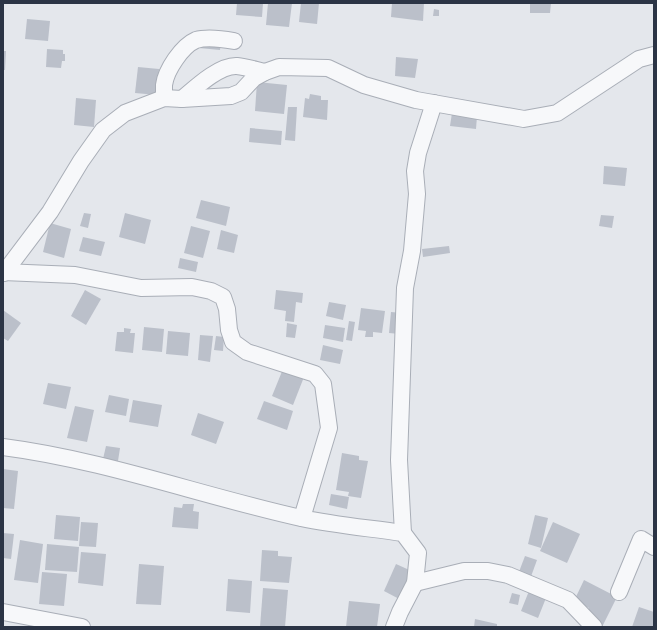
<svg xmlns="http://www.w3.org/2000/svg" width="657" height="630" font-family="'Varela Round',sans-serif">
<rect width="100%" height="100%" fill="#e4e7ec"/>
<g fill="#bbc0ca">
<path d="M237 3H263L262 17 236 15Z"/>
<path d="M268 3H292L289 27 266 25Z"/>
<path d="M301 3H319L317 24 299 22Z"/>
<path d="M392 3H424L423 21 391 17Z"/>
<path d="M530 3H551L550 13H530Z"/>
<path d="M434 9 439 10V16H433Z"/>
<path d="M27 19 50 21 48 41 25 39Z"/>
<path d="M200 41 221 42 220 50 199 48Z"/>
<path d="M47 49 63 50V54H65V61H62L61 68 46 67Z"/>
<path d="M3 51H6L5 70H3Z"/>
<path d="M396 57 418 59 415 78 395 76Z"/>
<path d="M138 67 159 69 157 95 135 93Z"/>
<path d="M257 82 287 85 284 114 255 111Z"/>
<path d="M310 94 321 96V100H328L327 120 303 117 305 98 309 99Z"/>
<path d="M76 98 96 100 94 127 74 125Z"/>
<path d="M288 107H297L295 141 285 140Z"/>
<path d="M452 113 477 116 476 129 450 126Z"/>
<path d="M250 128 282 131 281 145 249 142Z"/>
<path d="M604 166 627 168 625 186 603 184Z"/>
<path d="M201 200 230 207 226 226 196 218Z"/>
<path d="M84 213 91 214 88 228 80 226Z"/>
<path d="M125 213 151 220 145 244 119 237Z"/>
<path d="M601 215 614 216 612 228 599 226Z"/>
<path d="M50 223 71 229 64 258 43 252Z"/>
<path d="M191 226 210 231 203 258 184 253Z"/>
<path d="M221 230 238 235 234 253 217 249Z"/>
<path d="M83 237 105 242 101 256 79 251Z"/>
<path d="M449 246 450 253 423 257 422 249Z"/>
<path d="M180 258 198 262 196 272 178 268Z"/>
<path d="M85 290 101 299 86 325 71 316Z"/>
<path d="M276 290 303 293 302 303 296 302 294 322 285 321 286 311 274 309Z"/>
<path d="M329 302 346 305 343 320 326 316Z"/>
<path d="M361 308 385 311 382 333 373 332V337H365L366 331 358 330Z"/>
<path d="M3 310 21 323 8 341 3 338Z"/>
<path d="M391 312 402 313 400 334 389 333Z"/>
<path d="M349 321 355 322 352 341 346 340Z"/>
<path d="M287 323 297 325 295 338 286 337Z"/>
<path d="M325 325 345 328 343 342 323 338Z"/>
<path d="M144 327 164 329 162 352 142 350Z"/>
<path d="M124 328 131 329 130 333H135L133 353 115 351 117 332H124Z"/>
<path d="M168 331 190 333 188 356 166 354Z"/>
<path d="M200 335 213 336 210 362 198 360Z"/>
<path d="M216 336 224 337 223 351 214 350Z"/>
<path d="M323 345 343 350 340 364 320 360Z"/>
<path d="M283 369 304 377 293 405 272 396Z"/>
<path d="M48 383 71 387 66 409 43 404Z"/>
<path d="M109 395 129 399 126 416 105 412Z"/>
<path d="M133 400 162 405 158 427 129 422Z"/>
<path d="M264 401 293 411 287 430 257 419Z"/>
<path d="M75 406 94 410 87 442 67 438Z"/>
<path d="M198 413 224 422 216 444 191 435Z"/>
<path d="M106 446 120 448 118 461 103 459Z"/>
<path d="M342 453 359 456V460L368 461 361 498 348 496 349 492 336 490Z"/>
<path d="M3 469 18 471 14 509 3 508Z"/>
<path d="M331 494 349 497 347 509 329 505Z"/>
<path d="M183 504H194L193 511 199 512 198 529 172 527 174 507 182 508Z"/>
<path d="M56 515 80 517 78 541 54 539Z"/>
<path d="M535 515 548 518 541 548 528 544Z"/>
<path d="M81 522 98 523 96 547 79 546Z"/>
<path d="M553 522 580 534 567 563 540 551Z"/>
<path d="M3 533 14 534 11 559 3 558Z"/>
<path d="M20 540 43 544 38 583 14 580Z"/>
<path d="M47 544 79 547 77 572 45 570Z"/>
<path d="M262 550 278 551V556L292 557 289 583 260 581Z"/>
<path d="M81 552 106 554 103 586 78 583Z"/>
<path d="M525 556 537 560 529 582 517 577Z"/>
<path d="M139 564 164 566 161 605 136 604Z"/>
<path d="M396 564 416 573 403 601 384 591Z"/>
<path d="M42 572 67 574 64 606 39 604Z"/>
<path d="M228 579 252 581 250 613 226 611Z"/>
<path d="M584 580 617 597 603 625 585 616 589 608 574 601Z"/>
<path d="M263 588 288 590 285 627H260Z"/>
<path d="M529 591 546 598 538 618 521 611Z"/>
<path d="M512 593 520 595 518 605 509 603Z"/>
<path d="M349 601 380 604 377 627H346Z"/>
<path d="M639 607 654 612V627H632Z"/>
<path d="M475 619 497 624V627H474Z"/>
</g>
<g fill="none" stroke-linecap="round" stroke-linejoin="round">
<g stroke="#a9aeb7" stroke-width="18">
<g id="minor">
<path d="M164 98C164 94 164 89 164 85 166 70 182 46 196 40 206 37 223 39 234 41"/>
<path d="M182 99C195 88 219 65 237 66 246 67 256 70 265 72"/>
<path d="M3 272 75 275 141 288 192 287 211 291 223 297 227 309 229 330 233 342 247 352 315 374 323 384 329 428 302 518"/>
<path d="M4 273 50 212 81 161 103 130 125 113 164 98 182 99 231 96 241 92 254 78 265 72 279 67 328 68 364 85 416 100 524 119 557 113 639 59 654 55"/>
<path d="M3 447C104 460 202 496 301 518 334 525 369 528 403 533L418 553 415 583 400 612 394 627"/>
<path d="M403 533 399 460 405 288 412 251 417 194 415 171 418 153 434 103"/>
<path d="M415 583 464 571H488L508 575 568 600 594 627"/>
<path d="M619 592 641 539 654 547"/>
<path d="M3 612 82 627"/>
</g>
</g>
<use href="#minor" stroke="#f7f8fa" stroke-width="16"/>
</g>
<rect width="657" height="630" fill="none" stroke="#2b3445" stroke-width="8"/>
</svg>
